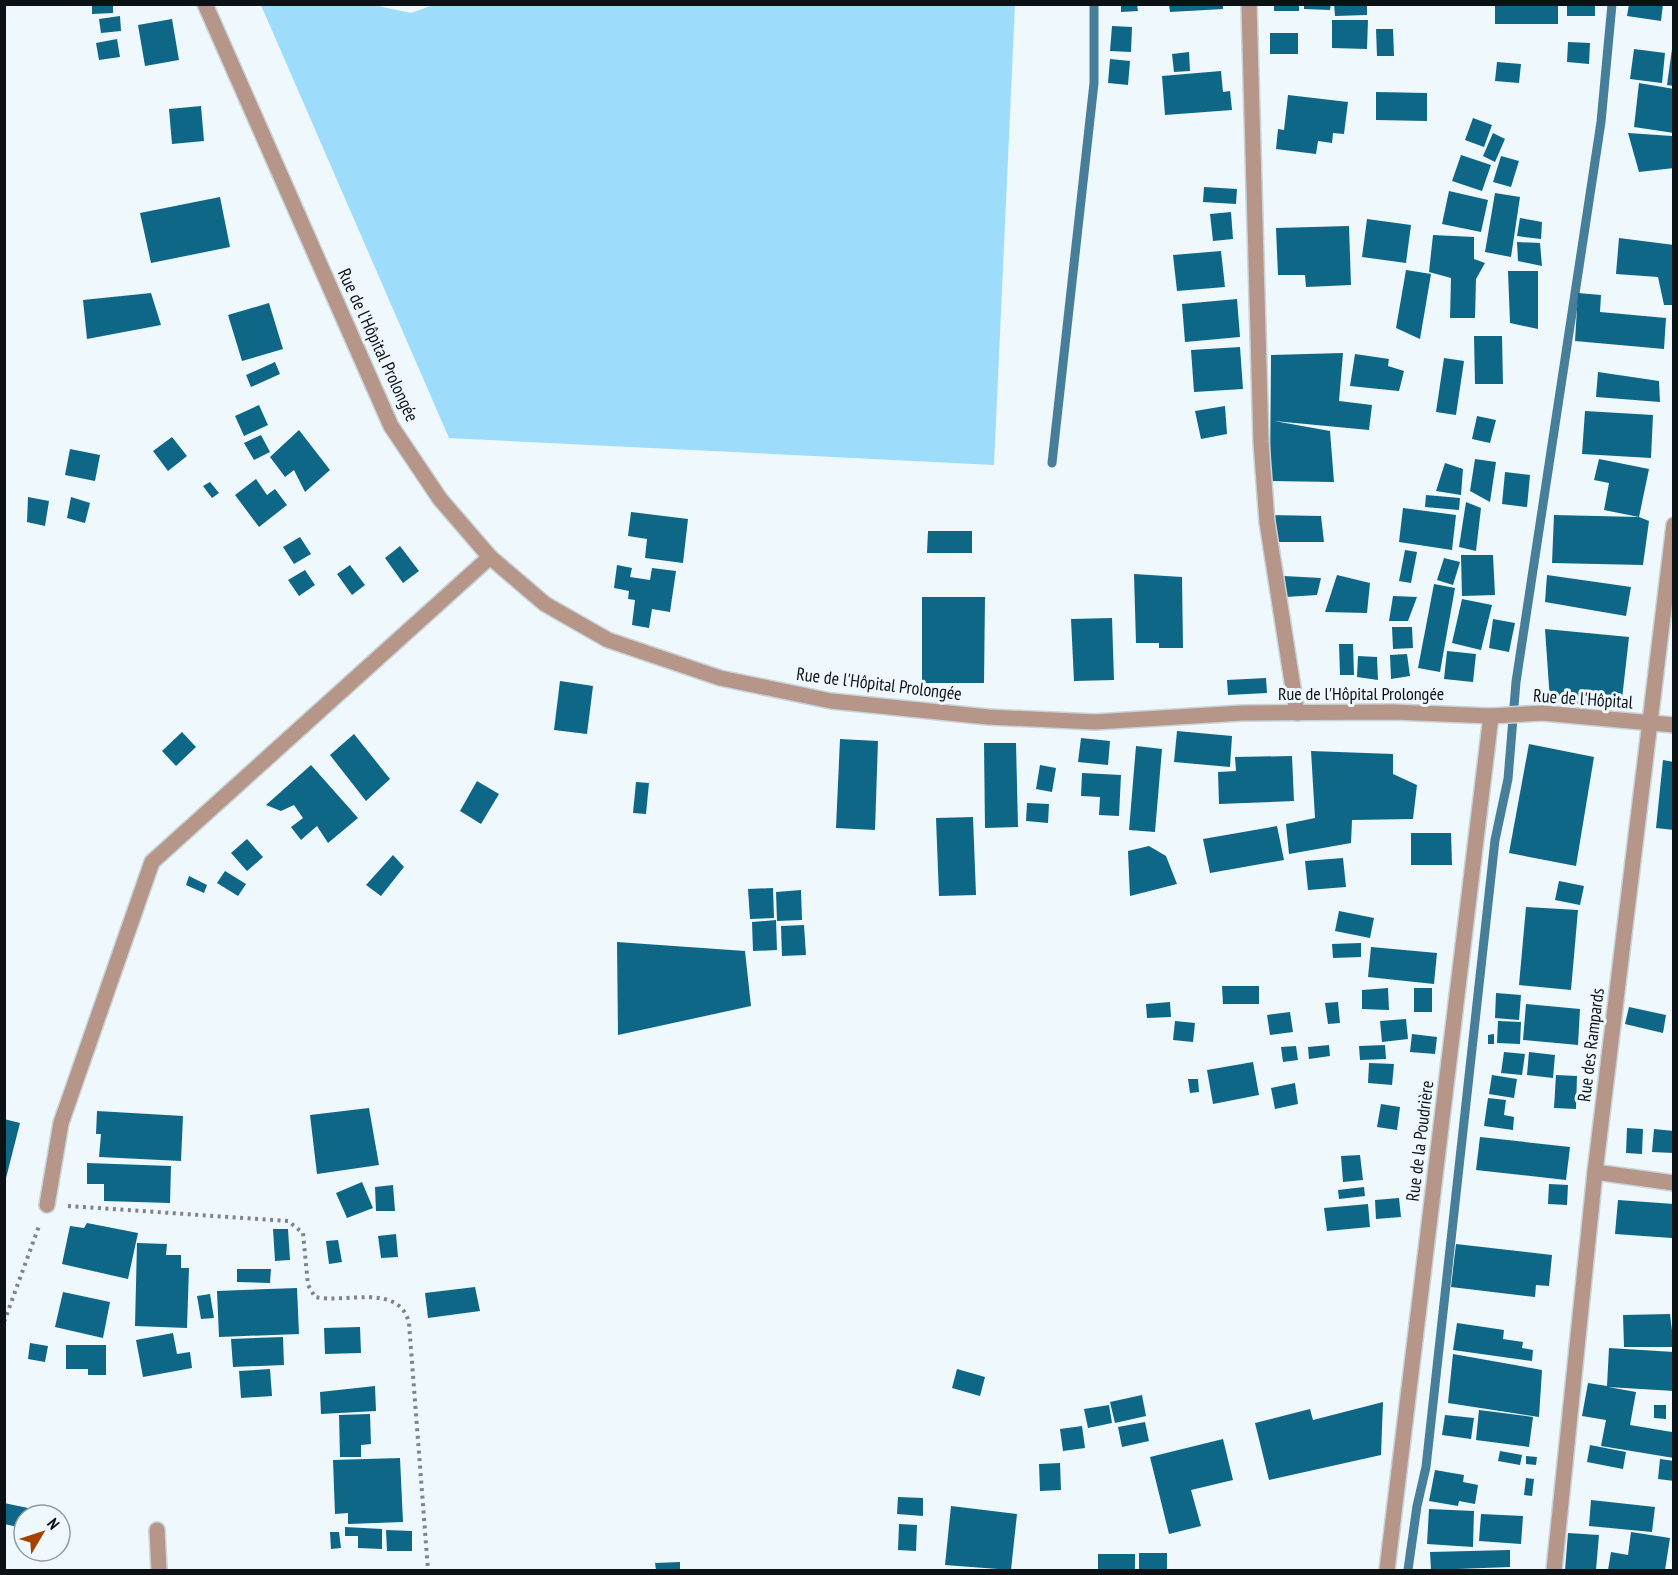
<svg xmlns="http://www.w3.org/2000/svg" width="1678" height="1575" font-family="'PT Sans Narrow',sans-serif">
<rect width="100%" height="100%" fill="#eff8fd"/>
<path fill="#9edcfb" d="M436 4 1015 5 994 465 449 438 261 5H373L411 13Z"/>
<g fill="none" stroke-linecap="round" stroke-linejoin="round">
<g stroke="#477e99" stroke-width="9">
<path d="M1052 463 1094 83V4"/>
<path d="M1408 1570 1417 1506 1426 1467 1495 840 1508 779 1516 682 1601 122 1612 4"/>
</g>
</g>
<g fill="#0f6788">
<path d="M92 4H113V13L92 14Z"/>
<path d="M1121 4H1137L1138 11 1121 12Z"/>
<path d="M1169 4H1223V9L1170 12Z"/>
<rect x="1274" y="4" width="25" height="7"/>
<path d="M1304 4H1331L1330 10 1304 9Z"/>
<path d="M1334 4H1367V15L1335 16Z"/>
<rect x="1495" y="4" width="63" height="20"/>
<rect x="1567" y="4" width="28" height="12"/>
<path d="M1629 4H1663L1661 21 1627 16Z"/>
<path d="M120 16 121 31 101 33 99 19Z"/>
<path d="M172 19 179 60 145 66 138 25Z"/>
<path d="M1332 20H1368L1367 49 1332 48Z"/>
<path d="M1112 26 1132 27 1131 52 1110 51Z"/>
<path d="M1376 29H1393L1394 56H1377Z"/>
<rect x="1270" y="33" width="28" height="21"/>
<path d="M117 39 120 57 99 60 96 43Z"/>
<path d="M1568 42 1590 43 1589 64 1567 62Z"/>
<path d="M1634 49 1665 53 1662 83 1630 79Z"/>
<path d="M1672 49H1674V86L1667 85Z"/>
<path d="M1189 52 1190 71 1174 72 1172 54Z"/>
<path d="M1110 59 1130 61 1128 85 1108 83Z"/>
<path d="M1497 62 1521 64 1519 83 1495 81Z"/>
<path d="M1221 71 1223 92 1230 91 1232 110 1165 115 1162 76Z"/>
<path d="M1639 83 1674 89V133L1634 127Z"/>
<path d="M1376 92 1427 93V121L1376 120Z"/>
<path d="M1288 95 1348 102 1344 134 1333 133 1332 143 1318 141 1316 154 1276 149 1278 129 1284 130Z"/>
<path d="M201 106 204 141 172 144 169 109Z"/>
<path d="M1473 118 1492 125 1484 147 1465 140Z"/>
<path d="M1493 133 1505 139 1495 162 1483 156Z"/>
<path d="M1628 133 1672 136 1674 168 1639 172Z"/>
<path d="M1461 155 1491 165 1482 191 1452 181Z"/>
<path d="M1501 156 1519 161 1511 187 1493 182Z"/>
<path d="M1204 187 1237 189 1236 204 1203 202Z"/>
<path d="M1449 191 1488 200 1481 232 1442 224Z"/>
<path d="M1495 193 1520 197 1511 257 1485 252Z"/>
<path d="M220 197 230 247 151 263 140 213Z"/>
<path d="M1231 212 1233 239 1213 241 1210 214Z"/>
<path d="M1520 218 1542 222 1541 239 1517 236Z"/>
<path d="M1367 219 1411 225 1406 263 1362 257Z"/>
<path d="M1349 226 1351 285 1306 287 1305 275H1278L1276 228Z"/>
<path d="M1433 235 1474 237V259L1485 263 1476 279 1475 318H1450L1451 278 1429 272Z"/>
<path d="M1619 238 1674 245V305H1664L1658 277 1616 274Z"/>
<path d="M1517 242 1540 243 1542 266 1518 261Z"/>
<path d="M1221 251 1225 287 1177 291 1173 255Z"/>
<path d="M1406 270 1431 274 1420 339 1396 328Z"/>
<path d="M1508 271H1538V329L1510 323Z"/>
<path d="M151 293 161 325 87 339 83 300Z"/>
<path d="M1578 293 1601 295 1600 312 1666 318 1664 349 1575 341Z"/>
<path d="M1237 299 1240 337 1185 342 1182 304Z"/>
<path d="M269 303 283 349 242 361 228 315Z"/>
<path d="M1474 336H1502L1503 384H1475Z"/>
<path d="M1240 347 1243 389 1194 392 1191 350Z"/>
<path d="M1343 353 1339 401 1372 405 1369 430 1274 421 1330 431 1334 482 1270 481 1271 355Z"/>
<path d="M1355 354 1389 359 1388 366 1404 371 1399 391 1350 386Z"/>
<path d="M1444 358 1464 361 1456 415 1436 412Z"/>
<path d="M275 362 280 374 251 387 246 375Z"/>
<path d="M1598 372 1659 381 1660 402 1596 397Z"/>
<path d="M259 405 268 425 244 436 235 416Z"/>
<path d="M1225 406 1227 434 1201 439 1195 411Z"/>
<path d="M1585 411 1653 415 1651 458 1582 454Z"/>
<path d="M1477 416 1496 420 1490 443 1472 439Z"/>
<path d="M299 430 330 470 305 492 294 470 285 477 270 457Z"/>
<path d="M261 435 270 452 254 460 244 443Z"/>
<path d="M172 437 187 456 168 471 153 451Z"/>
<path d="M70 449 100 455 95 481 65 475Z"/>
<path d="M1475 459 1496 462 1490 502 1470 491Z"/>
<path d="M1599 459 1649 469 1639 517 1604 510 1609 483 1594 480Z"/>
<path d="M1445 463 1463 469 1461 495 1436 491Z"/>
<path d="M1505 472 1530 475 1527 507 1502 504Z"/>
<path d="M256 479 267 495 275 489 287 505 259 527 235 495Z"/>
<path d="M210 482 219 493 212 498 203 486Z"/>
<path d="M1426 495 1460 498 1459 510 1425 507Z"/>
<path d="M28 497 49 501 45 526 27 522Z"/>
<path d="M71 497 90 503 85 523 67 518Z"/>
<path d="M1466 502 1481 508 1476 551 1459 547Z"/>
<path d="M1403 508 1456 515 1452 550 1399 542Z"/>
<path d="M631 512 688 519 683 563 645 558 647 539 628 536Z"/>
<path d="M1268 515 1321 516 1324 542H1271Z"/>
<path d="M1554 515 1639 517 1649 521 1643 565 1552 563Z"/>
<path d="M928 531H972V553H927Z"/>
<path d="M300 537 311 554 294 564 283 547Z"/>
<path d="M400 546 419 571 403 583 385 558Z"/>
<path d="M1405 550 1417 552 1411 583 1399 581Z"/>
<path d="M1461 555H1493L1495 595 1462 596Z"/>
<path d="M1444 558 1460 562 1453 585 1437 580Z"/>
<path d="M350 565 365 585 352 595 337 574Z"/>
<path d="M617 565 632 568 630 577 650 580 652 568 676 571 670 612 652 609 649 628 632 625 635 600 628 599 629 591 614 588Z"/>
<path d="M305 570 315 585 299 596 288 580Z"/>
<path d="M1134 574 1182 577 1183 648H1159V643H1136Z"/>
<path d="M1337 575 1370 583 1367 613 1325 612Z"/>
<path d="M1547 575 1631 587 1626 616 1545 602Z"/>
<path d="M1284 576 1321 578 1317 595 1286 597Z"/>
<path d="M1434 584 1455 588 1440 672 1418 668Z"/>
<path d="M1393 596 1417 597 1408 621H1389Z"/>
<path d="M922 597H985L984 683H922Z"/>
<path d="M1462 599 1492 605 1481 650 1452 643Z"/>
<path d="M1112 618 1114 680 1074 681 1071 619Z"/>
<path d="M1493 619 1515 623 1509 652 1489 648Z"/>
<path d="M1392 627H1412L1413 648 1393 649Z"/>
<path d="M1545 629 1629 637 1621 708 1550 701Z"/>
<path d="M1339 644H1353L1354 675H1340Z"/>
<path d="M1447 651 1476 654 1473 682 1444 679Z"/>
<path d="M1407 654 1410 676 1391 679 1390 655Z"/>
<path d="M1358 656 1377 657 1378 680 1357 677Z"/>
<path d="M1266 678 1267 693 1228 695 1227 680Z"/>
<path d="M560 681 593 686 587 734 554 730Z"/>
<path d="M1177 731 1232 736 1230 767 1174 762Z"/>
<path d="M182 732 196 747 176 766 162 751Z"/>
<path d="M354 734 390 779 366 801 330 755Z"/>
<path d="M1081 738 1110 741 1108 765 1078 762Z"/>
<path d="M840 739 878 741 875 830 836 828Z"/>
<path d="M984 743H1016L1018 827 985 828Z"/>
<path d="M1529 744 1594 757 1576 866 1509 853Z"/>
<path d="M1136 746 1162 749 1155 832 1129 830Z"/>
<path d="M1311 751 1393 754V774L1417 785 1413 819 1352 820 1351 843 1289 854 1286 824 1315 818Z"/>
<path d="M1292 756 1294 801 1219 804 1218 772 1236 771 1235 757Z"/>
<path d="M1663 760 1674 762V830L1656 828Z"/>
<path d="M311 765 358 818 328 843 317 826 301 840 291 827 303 818 294 805 281 811 266 805Z"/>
<path d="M1040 765 1056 768 1052 792 1036 789Z"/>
<path d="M1082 773 1121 775 1119 816 1099 815 1100 797 1081 796Z"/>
<path d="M477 781 499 794 481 824 460 811Z"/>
<path d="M636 782 649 783 646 814 633 813Z"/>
<path d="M1027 803 1049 804 1048 823 1026 821Z"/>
<path d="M973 817 976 895 939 896 936 818Z"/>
<path d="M1277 826 1284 860 1210 873 1203 839Z"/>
<path d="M1411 833H1451L1452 865H1411Z"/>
<path d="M247 839 263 857 247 871 231 853Z"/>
<path d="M1149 846 1166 856 1177 884 1130 896 1128 851Z"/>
<path d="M393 855 404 867 381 896 366 885Z"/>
<path d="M1343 858 1346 887 1308 890 1305 861Z"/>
<path d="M225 871 246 884 238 896 217 883Z"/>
<path d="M189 876 207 885 204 893 186 885Z"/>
<path d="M1559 881 1584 886 1580 905 1555 900Z"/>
<path d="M773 888 774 918 750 919 748 889Z"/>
<path d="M801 890 802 920 777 921 776 892Z"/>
<path d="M1526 907 1578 910 1571 990 1519 985Z"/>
<path d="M1339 911 1374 918 1370 938 1335 931Z"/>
<path d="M776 920 777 950 753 951 752 922Z"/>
<path d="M804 925 806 955 782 956 781 926Z"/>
<path d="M617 942 745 951 751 1006 618 1035Z"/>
<path d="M1361 943V957L1333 958 1332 944Z"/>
<path d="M1371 947 1437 953 1434 984 1368 977Z"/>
<path d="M1222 986H1259V1004H1223Z"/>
<path d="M1388 988 1389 1010 1362 1009V990Z"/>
<rect x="1414" y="988" width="18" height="24"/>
<path d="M1496 993 1521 995 1519 1020 1495 1018Z"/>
<path d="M1170 1002 1171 1017 1147 1018 1146 1004Z"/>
<path d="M1338 1002 1340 1023 1328 1024 1325 1003Z"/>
<path d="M1526 1004 1580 1009 1578 1045 1523 1040Z"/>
<path d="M1629 1007 1666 1015 1663 1033 1625 1024Z"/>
<path d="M1290 1012 1293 1032 1270 1035 1267 1015Z"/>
<path d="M1406 1019 1408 1039 1382 1042 1380 1021Z"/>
<path d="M1175 1021 1195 1023 1193 1042 1173 1040Z"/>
<path d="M1498 1021 1521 1022 1520 1044 1497 1043Z"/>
<path d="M1412 1034 1437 1037 1435 1054 1410 1052Z"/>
<path d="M1494 1034V1044H1488V1035Z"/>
<path d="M1329 1045 1330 1056 1309 1059 1308 1047Z"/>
<path d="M1385 1045 1386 1059 1360 1060 1359 1046Z"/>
<path d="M1296 1046 1298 1060 1283 1062 1281 1047Z"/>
<path d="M1504 1052 1525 1054 1522 1075 1501 1073Z"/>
<path d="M1529 1052 1555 1055 1553 1078 1527 1075Z"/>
<path d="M1253 1062 1259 1095 1213 1104 1207 1070Z"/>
<path d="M1369 1063 1394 1064 1392 1085 1368 1083Z"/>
<path d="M1492 1075 1517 1079 1514 1098 1489 1094Z"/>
<path d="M1556 1075 1577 1076 1576 1109 1554 1108Z"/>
<path d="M1188 1079H1198L1199 1092 1190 1093Z"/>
<path d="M1295 1083 1298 1104 1275 1109 1271 1088Z"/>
<path d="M1488 1098 1506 1100 1504 1115 1514 1117 1513 1130 1484 1126Z"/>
<path d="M1381 1104 1400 1107 1397 1130 1377 1127Z"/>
<path d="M369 1108 379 1165 317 1174 310 1115Z"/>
<path d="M97 1111 183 1116 181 1161 99 1157 101 1134H96Z"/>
<path d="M4 1119 20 1123 5 1182H4Z"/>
<path d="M1627 1128 1643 1129 1642 1154 1626 1153Z"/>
<path d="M1654 1129 1674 1131V1153L1652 1152Z"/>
<path d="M1480 1137 1570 1147 1566 1180 1476 1170Z"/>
<path d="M1360 1155 1363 1180 1343 1182 1341 1156Z"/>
<path d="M87 1163 171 1166 170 1203 104 1201V1184H87Z"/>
<path d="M362 1182 373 1208 347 1218 336 1193Z"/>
<path d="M1549 1184 1568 1185 1567 1205 1548 1204Z"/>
<path d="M393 1185 395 1211H376L375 1187Z"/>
<path d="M1364 1187 1365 1196 1339 1199 1338 1190Z"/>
<path d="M1399 1198 1401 1217 1376 1219 1375 1200Z"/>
<path d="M1618 1200 1674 1204 1672 1238 1615 1234Z"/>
<path d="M1368 1204 1370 1227 1327 1231 1324 1208Z"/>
<path d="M87 1223 138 1233 128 1279 62 1264 70 1226 84 1228Z"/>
<path d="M273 1229H288L290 1260 275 1261Z"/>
<path d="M396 1234 398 1257 381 1258 378 1236Z"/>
<path d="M338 1240 342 1262 329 1264 326 1241Z"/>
<path d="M137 1243 167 1244 166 1255H181V1268H189L187 1328 135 1326Z"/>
<path d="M1456 1244 1552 1255 1549 1286 1536 1285 1535 1297 1451 1287Z"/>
<path d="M237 1269H271L270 1283 237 1282Z"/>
<path d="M475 1287 480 1311 428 1318 425 1293Z"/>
<path d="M297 1288 299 1334 219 1337 217 1291Z"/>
<path d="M63 1292 110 1302 103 1338 55 1327Z"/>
<path d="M210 1294 214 1318 201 1319 197 1296Z"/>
<path d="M1670 1314 1674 1347H1624L1623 1315Z"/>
<path d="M1457 1323 1504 1330 1503 1339 1523 1342 1522 1348 1533 1350 1532 1361 1453 1350Z"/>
<path d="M360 1327 361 1353 325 1354 324 1328Z"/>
<path d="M173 1333 177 1354 190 1352 192 1368 143 1377 136 1340Z"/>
<path d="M283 1337 284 1365 233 1367 231 1339Z"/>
<path d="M30 1343 48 1346 45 1362 28 1359Z"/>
<path d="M66 1345H106V1375H88V1369H66Z"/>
<path d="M1609 1348 1674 1352V1391L1608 1387 1636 1392 1630 1425 1672 1432 1674 1458 1601 1446 1606 1420 1582 1416 1588 1383 1607 1386Z"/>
<path d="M1453 1354 1542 1370 1539 1417 1448 1403Z"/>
<path d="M270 1369 272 1396 241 1398 239 1371Z"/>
<path d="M957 1369 985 1377 980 1396 952 1388Z"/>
<path d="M375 1386 376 1411 321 1414 320 1392Z"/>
<path d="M1142 1395 1146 1416 1115 1423 1110 1402Z"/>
<path d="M1383 1402 1381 1455 1269 1480 1255 1423 1310 1409 1313 1420Z"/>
<path d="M1109 1405 1112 1423 1088 1428 1084 1409Z"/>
<path d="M1654 1405H1666V1419L1654 1418Z"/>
<path d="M1479 1410 1533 1417 1529 1447 1476 1440Z"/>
<path d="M370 1414 371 1444 361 1445V1457H340L339 1415Z"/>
<path d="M1445 1415 1474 1418 1471 1439 1442 1435Z"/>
<path d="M1145 1422 1149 1441 1122 1447 1118 1427Z"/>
<path d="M1082 1426 1085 1448 1063 1451 1060 1429Z"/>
<path d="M1223 1439 1233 1480 1191 1490 1201 1526 1169 1534 1150 1457Z"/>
<path d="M1590 1445 1626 1452 1623 1469 1587 1462Z"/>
<path d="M1500 1451 1522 1455 1520 1465 1498 1461Z"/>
<path d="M1526 1456 1537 1457 1536 1465 1526 1464Z"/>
<path d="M400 1458 403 1522 348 1524V1513L335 1514 333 1460Z"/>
<path d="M1660 1459 1674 1461V1481L1658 1479Z"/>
<path d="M1060 1463 1061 1490 1040 1491 1039 1464Z"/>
<path d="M1435 1470 1464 1475 1463 1482 1478 1485 1475 1504 1459 1501 1458 1506 1429 1501Z"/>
<path d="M1526 1478 1534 1479 1532 1496 1524 1495Z"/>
<path d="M898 1497 923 1498V1516L897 1514Z"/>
<path d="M1591 1500 1655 1507 1652 1532 1589 1526Z"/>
<path d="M4 1503 28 1508 24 1515 23 1528 4 1524Z"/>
<path d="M951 1506 1017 1514 1011 1570 945 1565Z"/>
<path d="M1429 1509 1474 1511 1473 1547 1427 1544Z"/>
<path d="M1481 1514 1523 1516 1521 1544 1479 1541Z"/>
<path d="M60 1522 68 1524 65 1541 60 1540Z"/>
<path d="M899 1524 917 1525 916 1551 898 1550Z"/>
<path d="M345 1527 382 1529V1549L358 1548V1536H345Z"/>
<path d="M386 1530 412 1531V1551H387Z"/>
<path d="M330 1532H339L341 1548 331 1549Z"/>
<path d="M1631 1532 1670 1538 1665 1570H1608L1611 1552 1628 1555Z"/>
<path d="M1568 1533 1599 1535 1596 1570H1565Z"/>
<path d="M1510 1550V1567L1431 1570 1430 1552Z"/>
<rect x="1139" y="1553" width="28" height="17"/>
<rect x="1098" y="1554" width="37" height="16"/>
<path d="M680 1562V1570H656L655 1563Z"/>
</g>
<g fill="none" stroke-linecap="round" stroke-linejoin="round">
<g stroke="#cad3d8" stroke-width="18">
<g id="minor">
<path d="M205 4 391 426 440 499 490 557 545 604 608 640 720 678 831 701 988 717 1095 722 1242 713 1393 712 1491 716 1543 713 1674 725"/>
<path d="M1249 4 1261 442 1267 522 1297 713"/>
<path d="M1595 1172 1674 1183"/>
<path d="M47 1205 61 1123 152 862 490 557"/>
<path d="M157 1530 159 1570"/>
<path d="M1387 1570 1491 716"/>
<path d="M1554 1570 1595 1172 1674 525"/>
</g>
</g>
<g stroke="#7d858a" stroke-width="4" stroke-dasharray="3 4.5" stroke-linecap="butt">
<path d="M68 1206 288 1221 303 1233 308 1285 315 1297C345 1304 399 1282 409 1323L428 1570"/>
<path d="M4 1322 39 1226"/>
</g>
<use href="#minor" stroke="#b59689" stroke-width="15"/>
</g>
<g text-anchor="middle" stroke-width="6" stroke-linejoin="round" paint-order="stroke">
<g font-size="18" fill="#0a1216" stroke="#eff8fd">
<text transform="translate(378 345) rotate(65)" y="6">Rue de l'Hôpital Prolongée</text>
<text transform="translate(879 684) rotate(7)" y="6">Rue de l'Hôpital Prolongée</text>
<text x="1361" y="700">Rue de l'Hôpital Prolongée</text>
<text transform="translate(1583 699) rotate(4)" y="6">Rue de l'Hôpital</text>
<text transform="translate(1591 1045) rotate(-83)" y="6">Rue des Rampards</text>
<text transform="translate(1420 1141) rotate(-83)" y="6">Rue de la Poudrière</text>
</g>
</g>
<rect width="1678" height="1575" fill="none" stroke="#0a1216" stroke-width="12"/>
<g transform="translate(42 1533) rotate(51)"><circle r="28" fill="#eff8fd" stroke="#939ca1" stroke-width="1.5"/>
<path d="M0-4.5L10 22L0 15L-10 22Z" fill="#a44200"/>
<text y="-9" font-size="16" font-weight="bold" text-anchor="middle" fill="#0a1216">N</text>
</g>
</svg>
